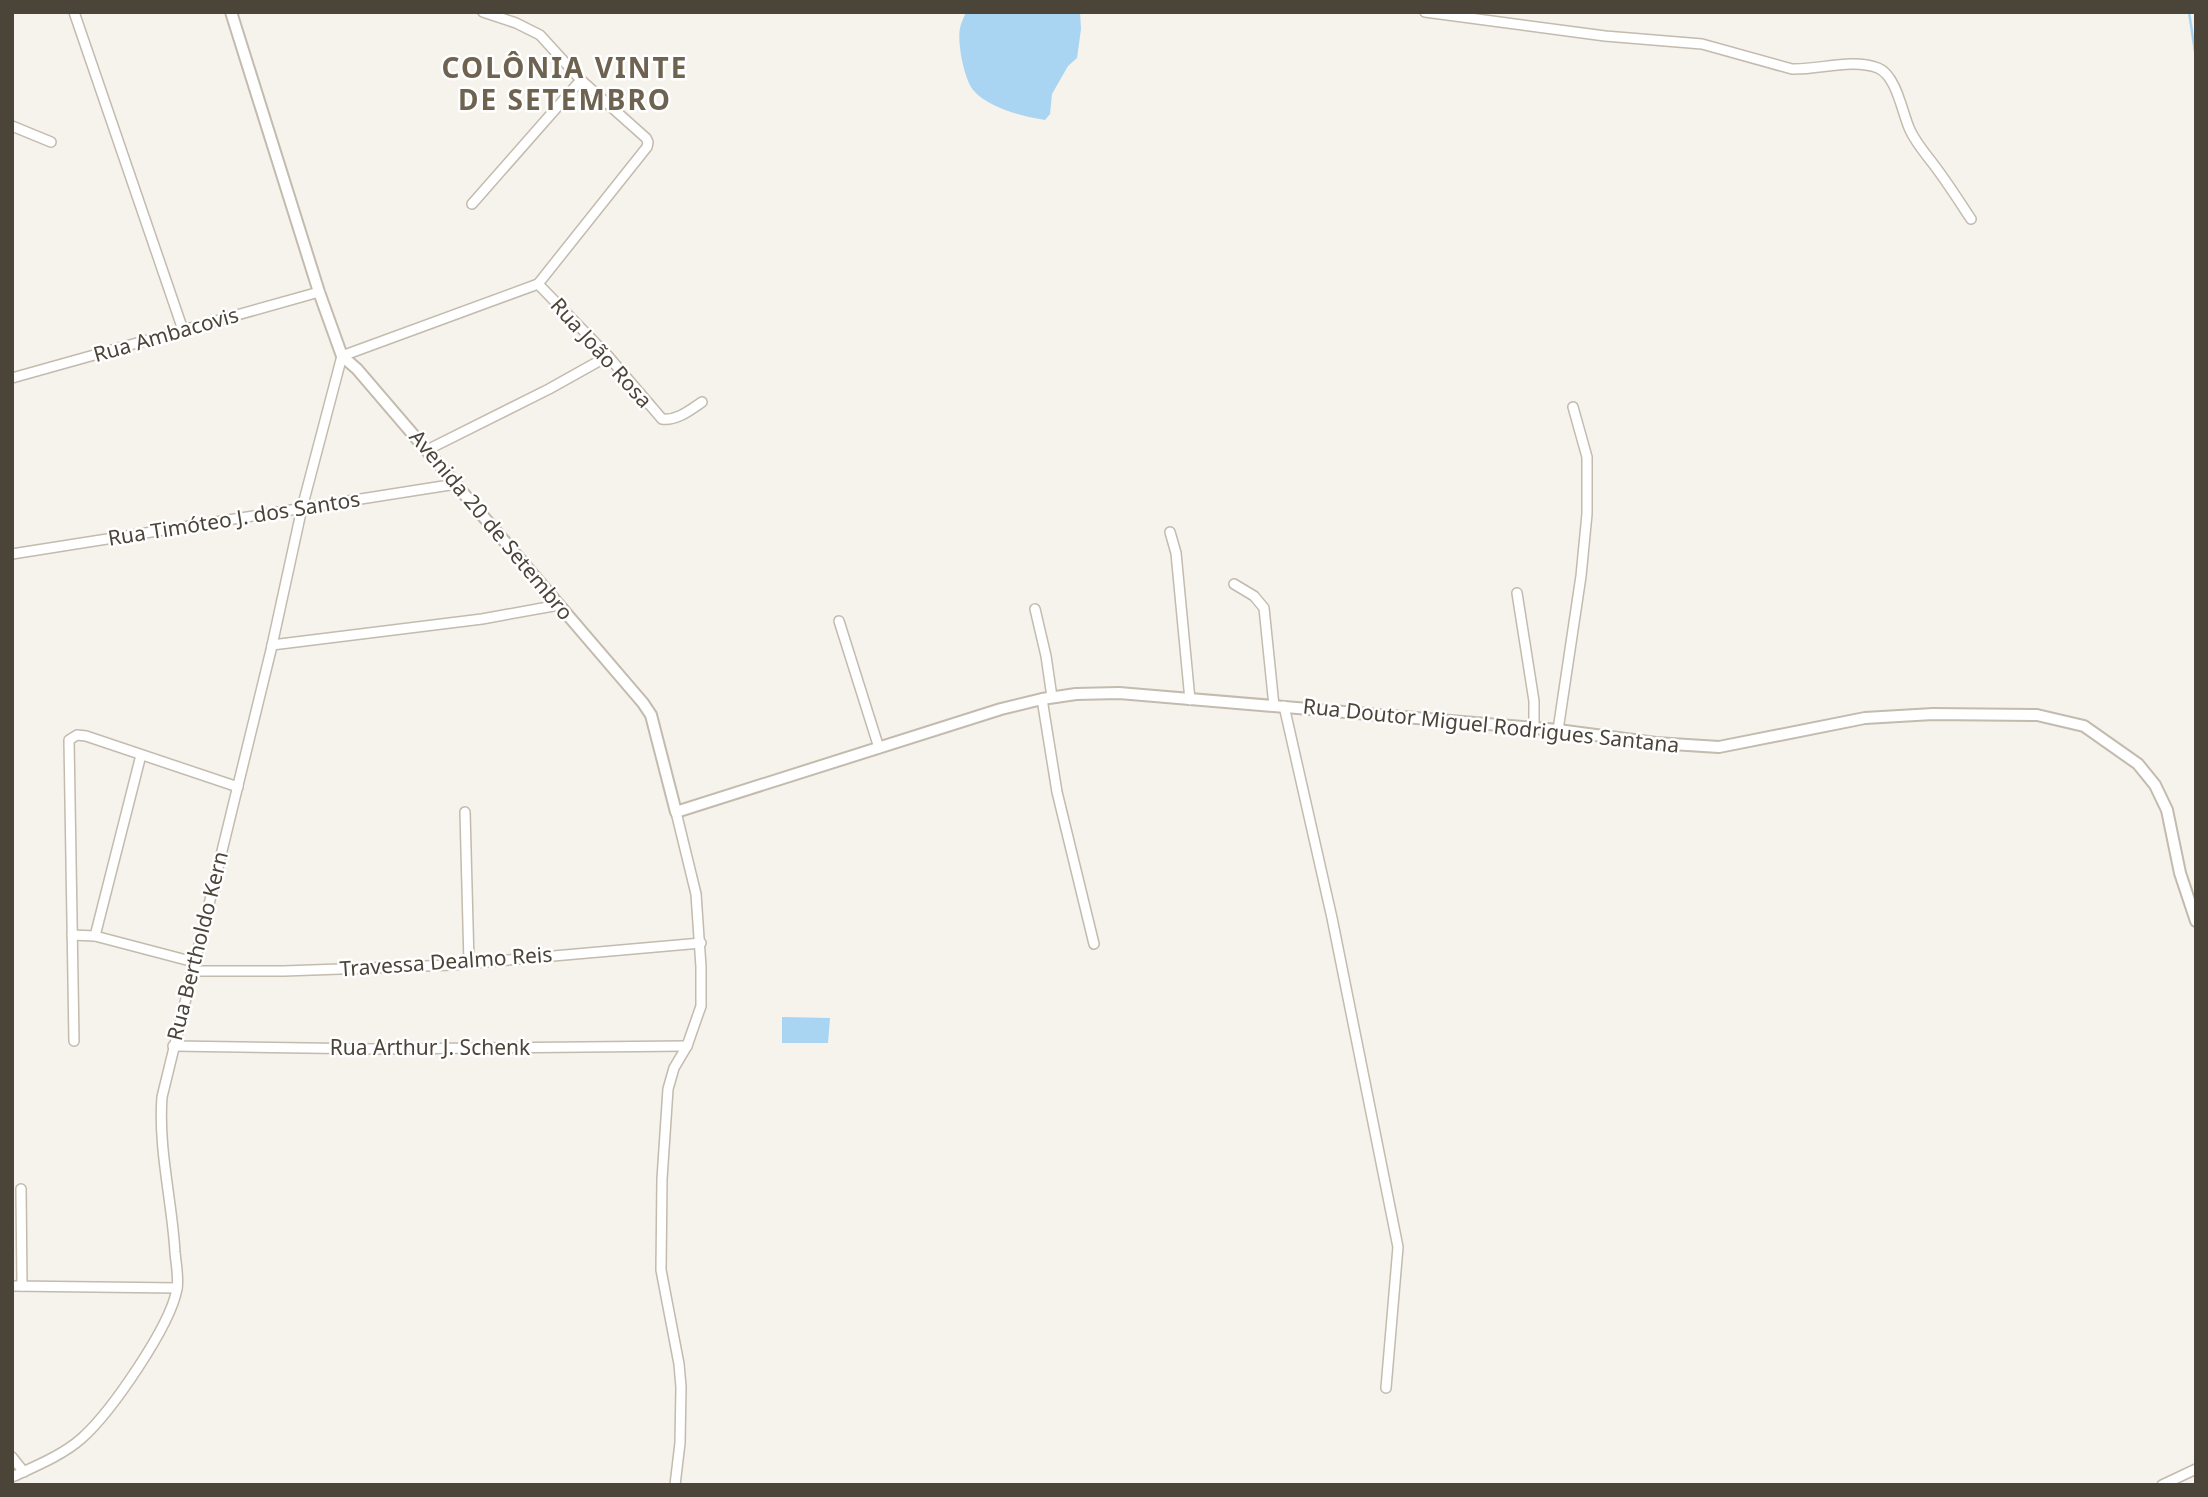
<svg xmlns="http://www.w3.org/2000/svg" width="2208" height="1497" font-family="'Noto Sans',sans-serif">
<rect width="100%" height="100%" fill="#f6f3ec"/>
<g fill="#a9d4f2">
<path d="M966 12H1080L1081 29 1077 58 1068 66 1052 94 1050 114 1045 120C1024 117 989 108 974 91 964 80 957 42 960 28 961 23 964 17 966 12Z"/>
<path d="M782 1017 830 1018 828 1043H782Z"/>
</g>
<g fill="none" stroke-linecap="round" stroke-linejoin="round">
<path stroke="#a9d4f2" stroke-width="2.5" d="M2189 12 2196 58"/>
<g stroke="#c2bbae" stroke-width="12">
<g id="minor">
<path d="M74 12 183 330"/>
<path d="M1425 12 1605 36 1702 44 1792 69C1819 70 1852 58 1878 68 1897 76 1902 113 1910 130 1916 143 1925 153 1934 165 1947 182 1959 201 1971 219"/>
<path d="M12 126 51 142"/>
<path d="M472 204 581 80"/>
<path d="M538 284 608 356 662 419C677 421 690 410 702 402"/>
<path d="M12 378 319 292"/>
<path d="M427 450 549 389 608 356"/>
<path d="M1170 532 1176 553 1190 700"/>
<path d="M12 554 456 484"/>
<path d="M1234 584 1254 596 1264 608 1274 706"/>
<path d="M1517 593 1534 701V729"/>
<path d="M1035 609 1046 656 1052 697"/>
<path d="M839 621 879 748"/>
<path d="M272 645 482 619 559 605"/>
<path d="M1042 699 1057 792 1094 944"/>
<path d="M1284 706 1332 918 1398 1247 1386 1388"/>
<path d="M1558 730 1581 576 1587 514V457L1573 407"/>
<path d="M465 812 469 963"/>
<path d="M72 935 95 936 194 962"/>
<path d="M95 936 141 755"/>
<path d="M191 971H284L452 965 701 943"/>
<path d="M74 1041 69 740 77 735 86 736 238 787"/>
<path d="M173 1046 375 1049 687 1046"/>
<path d="M21 1189 22 1286"/>
<path d="M12 1286 177 1288"/>
<path d="M12 1457 24 1472"/>
<path d="M12 1477C36 1466 63 1455 82 1438 111 1412 170 1327 177 1289 179 1278 176 1264 175 1252 172 1201 158 1148 162 1097L271 650 302 508 342 356 538 284 647 147 648 142 646 138 581 80 540 35 516 23 483 12"/>
<path d="M675 1485 680 1443 681 1387 679 1364 661 1270 662 1179 668 1089 674 1068 687 1046 701 1006V967L696 894 676 812"/>
<path d="M2162 1485 2196 1469"/>
</g>
</g>
<g stroke="#c2bbae" stroke-width="14">
<path id="tertiary" d="M231 12 319 292 342 356 357 369 643 703 651 715 676 812 1001 709 1042 699 1076 694 1119 693 1558 730 1656 743 1719 747 1865 718 1933 714 2037 715 2084 726 2138 764 2155 785 2167 810 2180 873 2196 921"/>
</g>
<use href="#minor" stroke="#fff" stroke-width="9"/>
<use href="#tertiary" stroke="#fff" stroke-width="10"/>
</g>
<g text-anchor="middle" stroke-width="5" stroke-linejoin="round" paint-order="stroke">
<g font-size="21" fill="#4b4439" stroke="#fff">
<text transform="translate(166 335) rotate(-16)" y="7">Rua Ambacovis</text>
<text transform="translate(601 353) rotate(48)" y="7">Rua João Rosa</text>
<text transform="translate(234 519) rotate(-9)" y="7">Rua Timóteo J. dos Santos</text>
<text transform="translate(491 525) rotate(50)" y="7">Avenida 20 de Setembro</text>
<text transform="translate(1491 726) rotate(6)" y="7">Rua Doutor Miguel Rodrigues Santana</text>
<text transform="translate(198 946) rotate(-76)" y="7">Rua Bertholdo Kern</text>
<text transform="translate(446 962) rotate(-4)" y="7">Travessa Dealmo Reis</text>
<text x="430" y="1055">Rua Arthur J. Schenk</text>
</g>
<g font-size="28" font-weight="bold" letter-spacing="2" fill="#6e6250" stroke="#fff">
<text x="565" y="78">COLÔNIA VINTE<tspan x="565" dy="32">DE SETEMBRO</tspan></text>
</g>
</g>
<rect width="2208" height="1497" fill="none" stroke="#4b4439" stroke-width="28"/>
</svg>
